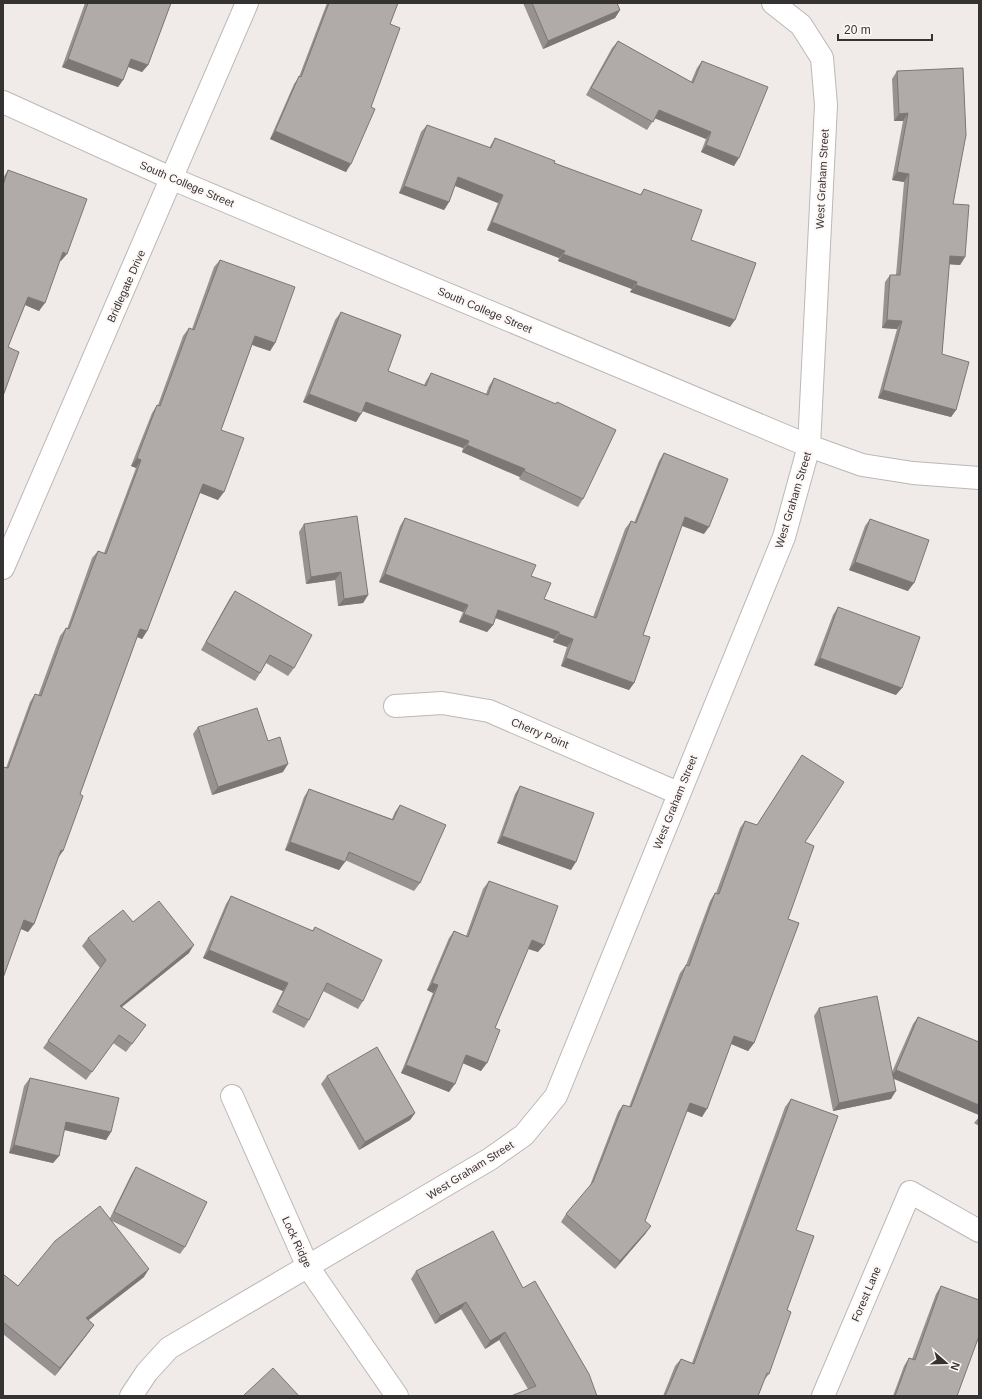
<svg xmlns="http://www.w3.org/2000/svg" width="982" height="1399" font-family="Helvetica,sans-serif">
<rect width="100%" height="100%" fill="#f0eae8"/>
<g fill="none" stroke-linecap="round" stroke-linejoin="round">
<g stroke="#bdb7b6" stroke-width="24">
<g id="street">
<path d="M3 102 173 179 809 446 862 465 913 473 979 478"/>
<path d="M3 568 247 3"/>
<path d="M395 706 442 703 489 711 678 793"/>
<path d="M232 1096 308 1267 397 1396"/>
<path d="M131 1396 147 1372 169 1348 490 1159 524 1135 556 1096 784 537 809 446 826 105 822 58 801 25 773 3"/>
<path d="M823 1396 910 1192 979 1231"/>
</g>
</g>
<use href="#street" stroke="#fff" stroke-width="22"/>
</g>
<g fill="#979291">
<path d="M85 3H171L148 65 142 72 128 67 123 80 118 87 62 67Z"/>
<path d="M327 3H398L390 24 346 172 270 139 294 84 299 77Z"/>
<path d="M523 3H617L620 10 615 18 543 49Z"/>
<path d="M618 41 691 82 697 68 702 61 734 166 701 152 706 139 655 118 647 130 586 95 612 48Z"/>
<path d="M897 71 953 204 965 257 960 265 949 264 942 354 956 410 951 417 878 398 897 329 882 328 885 282 890 275H896L904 182 892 180 903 121H894L892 79Z"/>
<path d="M427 125 489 148 495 138 554 163 640 195 644 189 691 240 730 327 630 292 632 289 558 261 559 258 487 230 498 203 455 186 449 202 444 210 399 193 421 132Z"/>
<path d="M8 170 61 261H60L39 311 25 305 8 347 3 396V178Z"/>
<path d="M220 260 275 343 270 351 252 345 221 430 218 500 200 493 147 631 142 639 137 637 80 794 58 858 34 924 28 932 21 929 6 768 30 702 35 694 38 696 60 636 66 628 67 629 92 558 98 551 104 553 136 468 131 466 152 413 157 405H158L183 336 189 328 192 329 214 267Z"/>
<path d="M341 312 388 371 424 385 426 381 431 373 486 394 489 386 494 378 583 499 578 507 519 479 520 477 462 452 463 448 362 411 356 422 303 402 335 320Z"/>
<path d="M664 453 704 534 682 526 643 635 634 683 629 690 561 666 567 647 553 642 554 639 495 618 493 625 487 632 459 622 463 612 379 582 400 526 405 518 531 576 544 599 593 617 625 529 631 521 634 523 659 461Z"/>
<path d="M870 519 908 591 849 570 865 526Z"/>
<path d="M304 524 368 595 363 603 338 606 335 580 306 584 299 532Z"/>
<path d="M235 591 294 668 288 676 266 663 260 673 255 681 201 650 230 598Z"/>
<path d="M838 607 896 695 814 665 833 615Z"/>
<path d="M198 727 268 741 283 772 212 795 193 734Z"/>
<path d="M802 755 805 842 788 919 754 1043 748 1051 731 1044 702 1117 686 1111 645 1221 646 1233 615 1269 561 1222 566 1214 589 1188 618 1112 623 1105 629 1107 680 973 686 965 710 901 715 893H716L740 828 745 821 757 825Z"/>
<path d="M520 786 571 870 497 843 515 794Z"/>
<path d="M309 789 392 819 395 812 400 805 420 883 414 891 345 860 339 870 285 850 304 797Z"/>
<path d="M489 881 538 952 528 949 495 1028 481 1071 463 1063 449 1092 401 1073 433 993 427 990 449 938 454 931 466 936 483 889Z"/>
<path d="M231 896 312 931 315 927 363 1001 358 1009 323 991 309 1020 304 1028 272 1012 283 991 203 958 226 904Z"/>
<path d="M133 922 189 953 122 1007 146 1025 126 1052 113 1043 86 1080 43 1048 100 968 82 946 88 938Z"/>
<path d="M819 1008 892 1072 913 1024 918 1017 979 1115 894 1079 891 1099 833 1111 814 1016Z"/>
<path d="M327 1076 415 1113 410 1120 359 1150 321 1084Z"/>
<path d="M30 1078 111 1132 106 1140 64 1130 59 1156 53 1163 9 1153 24 1086Z"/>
<path d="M791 1099 796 1230 787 1310 769 1374 764 1380 758 1396H663L675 1366 681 1359 692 1363 785 1107Z"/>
<path d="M979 1117V1126L974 1123Z"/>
<path d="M136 1167 185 1247 180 1254 112 1221 144 1277 88 1320 94 1325 89 1332 55 1376 3 1334V1274L18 1286 110 1218 131 1175Z"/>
<path d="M416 1271 523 1288 597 1396 528 1389 499 1340 485 1349 461 1309 435 1324 411 1279Z"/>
<path d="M941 1286 957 1396H893L904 1366 909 1358 912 1359 936 1294Z"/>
</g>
<g fill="#7b7776">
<path d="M620 10 615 18 543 49 548 41Z"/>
<path d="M68 59 123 80 118 87 62 67Z"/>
<path d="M131 59 148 65 142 72 126 66Z"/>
<path d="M659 110 711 132 706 139 654 118Z"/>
<path d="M908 113 903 121H894L899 114Z"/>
<path d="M275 131 351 164 346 172 270 139Z"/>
<path d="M706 145 739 158 734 166 701 152Z"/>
<path d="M897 172 909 174 904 182 892 180Z"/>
<path d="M458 177 503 195 498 203 453 185Z"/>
<path d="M404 186 449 202 444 210 399 193Z"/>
<path d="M492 222 565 251 559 258 487 230Z"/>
<path d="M63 252 67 254 61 261 58 260Z"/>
<path d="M563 254 637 282 632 289 558 261Z"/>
<path d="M950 256 965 257 960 265 945 264Z"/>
<path d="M636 285 735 320 730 327 630 292Z"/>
<path d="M28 297 45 303 39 311 23 304Z"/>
<path d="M887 320 902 321 897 329 882 328Z"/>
<path d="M255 336 275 343 270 351 250 344Z"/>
<path d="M883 390 956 410 951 417 878 398Z"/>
<path d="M309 394 361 414 356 422 303 402Z"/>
<path d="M366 402 469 441 463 448 360 410Z"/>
<path d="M467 445 525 469 520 477 462 452Z"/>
<path d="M137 458 141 460 136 468 131 466Z"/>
<path d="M203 484 224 492 218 500 198 492Z"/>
<path d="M685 517 709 527 704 534 680 525Z"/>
<path d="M855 562 914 583 908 591 849 570Z"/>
<path d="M341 572 335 580 306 584 311 577Z"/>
<path d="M385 574 468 605 463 612 379 582Z"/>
<path d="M368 595 363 603 338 606 344 599Z"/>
<path d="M498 610 559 632 554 639 493 617Z"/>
<path d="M464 614 493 625 487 632 459 622Z"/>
<path d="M140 629 147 631 142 639 135 636Z"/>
<path d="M559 634 573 639 567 647 553 642Z"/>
<path d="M566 658 634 683 629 690 561 666Z"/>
<path d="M820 658 902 688 896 695 814 665Z"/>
<path d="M288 764 283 772 212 795 218 787Z"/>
<path d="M502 836 576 862 571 870 497 843Z"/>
<path d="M290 842 345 862 339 870 285 850Z"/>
<path d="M61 850 63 851 58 858Z"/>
<path d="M24 920 34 924 28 932 19 928Z"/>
<path d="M532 940 544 945 538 952 526 948Z"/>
<path d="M194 945 189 953 114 1013 120 1006Z"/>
<path d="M209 950 288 983 283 991 203 958Z"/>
<path d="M432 983 438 985 433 993 427 990Z"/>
<path d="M734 1036 754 1043 748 1051 729 1043Z"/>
<path d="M466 1055 487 1063 481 1071 460 1062Z"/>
<path d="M406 1065 455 1084 449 1092 401 1073Z"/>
<path d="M896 1070 979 1105V1115L890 1077Z"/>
<path d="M896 1091 891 1099 833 1111 839 1103Z"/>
<path d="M690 1103 707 1109 702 1117 684 1110Z"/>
<path d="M415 1113 410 1120 359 1150 365 1142Z"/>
<path d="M66 1122 111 1132 106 1140 61 1129Z"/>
<path d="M14 1145 59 1156 53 1163 9 1153Z"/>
<path d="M651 1226 646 1233 615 1269 620 1261Z"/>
<path d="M149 1269 144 1277 81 1326 86 1318Z"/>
<path d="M466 1302 461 1309 435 1324 440 1316Z"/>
<path d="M94 1325 89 1332 55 1376 60 1368Z"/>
<path d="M505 1332 499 1340 485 1349 490 1341Z"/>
</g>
<g fill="#b0aaa9" stroke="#7b7776">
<path d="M88 3H171L148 65 131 59 123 80 68 59Z"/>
<path d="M329 3H398L390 24 400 28 371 107 375 109 351 164 275 131 299 76 301 77Z"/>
<path d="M532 3H617L620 10 548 41Z"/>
<path d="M618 41 693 83 702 61 768 87 739 158 706 145 711 132 659 110 653 122 591 88Z"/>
<path d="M963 68 966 135 953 204 969 205 965 257 950 256 942 354 969 362 956 410 883 390 902 321 887 320 890 275H900L909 174 897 172 908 113 899 114 897 71Z"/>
<path d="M427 125 491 148 495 138 555 161 554 163 641 195 644 189 702 210 691 240 756 263 735 320 636 285 637 282 563 254 565 251 492 222 503 195 458 177 449 202 404 186Z"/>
<path d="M8 170 87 199 67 254 63 252 45 303 28 297 8 347 19 352 3 396V185Z"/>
<path d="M220 260 295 287 275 343 255 336 221 430 244 438 224 492 203 484 147 631 140 629 80 794 83 796 63 851 61 850 34 924 24 920 3 978V767L8 768 35 694 41 696 66 628 69 629 98 551 106 554 141 460 137 458 157 405 160 406 189 328 194 330Z"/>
<path d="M341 312 401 335 388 371 426 386 431 373 488 395 494 378 556 404 557 402 616 430 583 499 524 471 525 469 467 445 469 441 366 402 361 414 309 394Z"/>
<path d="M664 453 728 479 709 527 685 517 643 635 650 637 634 683 566 658 573 639 559 634V632L498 610 493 625 464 614 468 605 385 574 405 518 536 565 531 576 551 583 544 599 596 618 631 521 636 523Z"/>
<path d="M357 516 368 595 344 599 341 572 311 577 304 524Z"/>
<path d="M870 519 929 540 914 583 855 562Z"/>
<path d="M235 591 312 635 294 668 270 655 260 673 206 642Z"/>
<path d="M838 607 920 637 902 688 820 658Z"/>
<path d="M257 708 268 741 280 737 288 764 218 787 198 727Z"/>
<path d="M802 755 844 782 805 842 814 846 788 919 799 923 754 1043 734 1036 707 1109 690 1103 645 1221 651 1226 620 1261 566 1214 593 1182 623 1105 631 1107 686 965 689 966 715 893 719 894 745 821 757 825Z"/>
<path d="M520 786 594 813 576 862 502 836Z"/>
<path d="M309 789 393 820 400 805 446 825 420 883 349 852 345 862 290 842Z"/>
<path d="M489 881 558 906 544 945 532 940 495 1028 500 1030 487 1063 466 1055 455 1084 406 1065 438 985 432 983 454 931 468 937Z"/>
<path d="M231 896 313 931 315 927 382 960 363 1001 327 983 309 1020 277 1005 288 983 209 950Z"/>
<path d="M159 901 194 945 120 1006 146 1025 132 1044 119 1035 92 1072 48 1041 106 960 88 938 123 910 133 922Z"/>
<path d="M877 996 896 1091 839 1103 819 1008Z"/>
<path d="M918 1017 979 1042V1105L896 1070Z"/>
<path d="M377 1047 415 1113 365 1142 327 1076Z"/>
<path d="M30 1078 119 1098 111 1132 66 1122 59 1156 14 1145Z"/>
<path d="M791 1099 838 1116 796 1230 814 1236 787 1310 791 1312 769 1374 767 1373 758 1396H665L681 1359 694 1364Z"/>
<path d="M136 1167 207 1202 185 1247 114 1212Z"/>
<path d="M100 1206 149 1269 86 1318 94 1325 60 1368 3 1322V1274L18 1286 55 1241Z"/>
<path d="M493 1231 523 1288 535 1281 589 1374 597 1396H511L536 1386 505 1332 490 1341 466 1302 440 1316 416 1271Z"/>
<path d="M941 1286 979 1300V1336L957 1396H895L909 1358 915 1360Z"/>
<path d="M273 1368 299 1396H243Z"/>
</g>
<g text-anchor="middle" stroke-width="4" stroke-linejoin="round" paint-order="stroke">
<g font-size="11" fill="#353332" stroke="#fdf7f5">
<text transform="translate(822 179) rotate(-87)" y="4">West Graham Street</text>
<text transform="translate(187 184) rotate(23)" y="4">South College Street</text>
<text transform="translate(126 286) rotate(-66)" y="4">Bridlegate Drive</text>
<text transform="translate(485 310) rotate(23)" y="4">South College Street</text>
<text transform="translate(793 500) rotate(-73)" y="4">West Graham Street</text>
<text transform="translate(540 733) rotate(23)" y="4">Cherry Point</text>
<text transform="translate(675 802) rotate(-68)" y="4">West Graham Street</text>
<text transform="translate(470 1170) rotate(-32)" y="4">West Graham Street</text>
<text transform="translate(297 1242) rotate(65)" y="4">Lock Ridge</text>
<text transform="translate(866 1294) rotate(-67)" y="4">Forest Lane</text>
</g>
</g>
<rect width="982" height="1399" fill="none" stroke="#353332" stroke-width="8"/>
<g transform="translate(946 1363) rotate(110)" stroke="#fdf7f5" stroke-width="3" paint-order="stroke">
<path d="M0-3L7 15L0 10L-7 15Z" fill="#353332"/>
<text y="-6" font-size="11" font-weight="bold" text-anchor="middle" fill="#353332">N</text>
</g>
<path d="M838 34v6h94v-6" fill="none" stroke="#353332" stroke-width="2"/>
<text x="844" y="34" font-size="12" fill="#353332" stroke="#fdf7f5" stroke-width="3" paint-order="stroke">20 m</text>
</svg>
